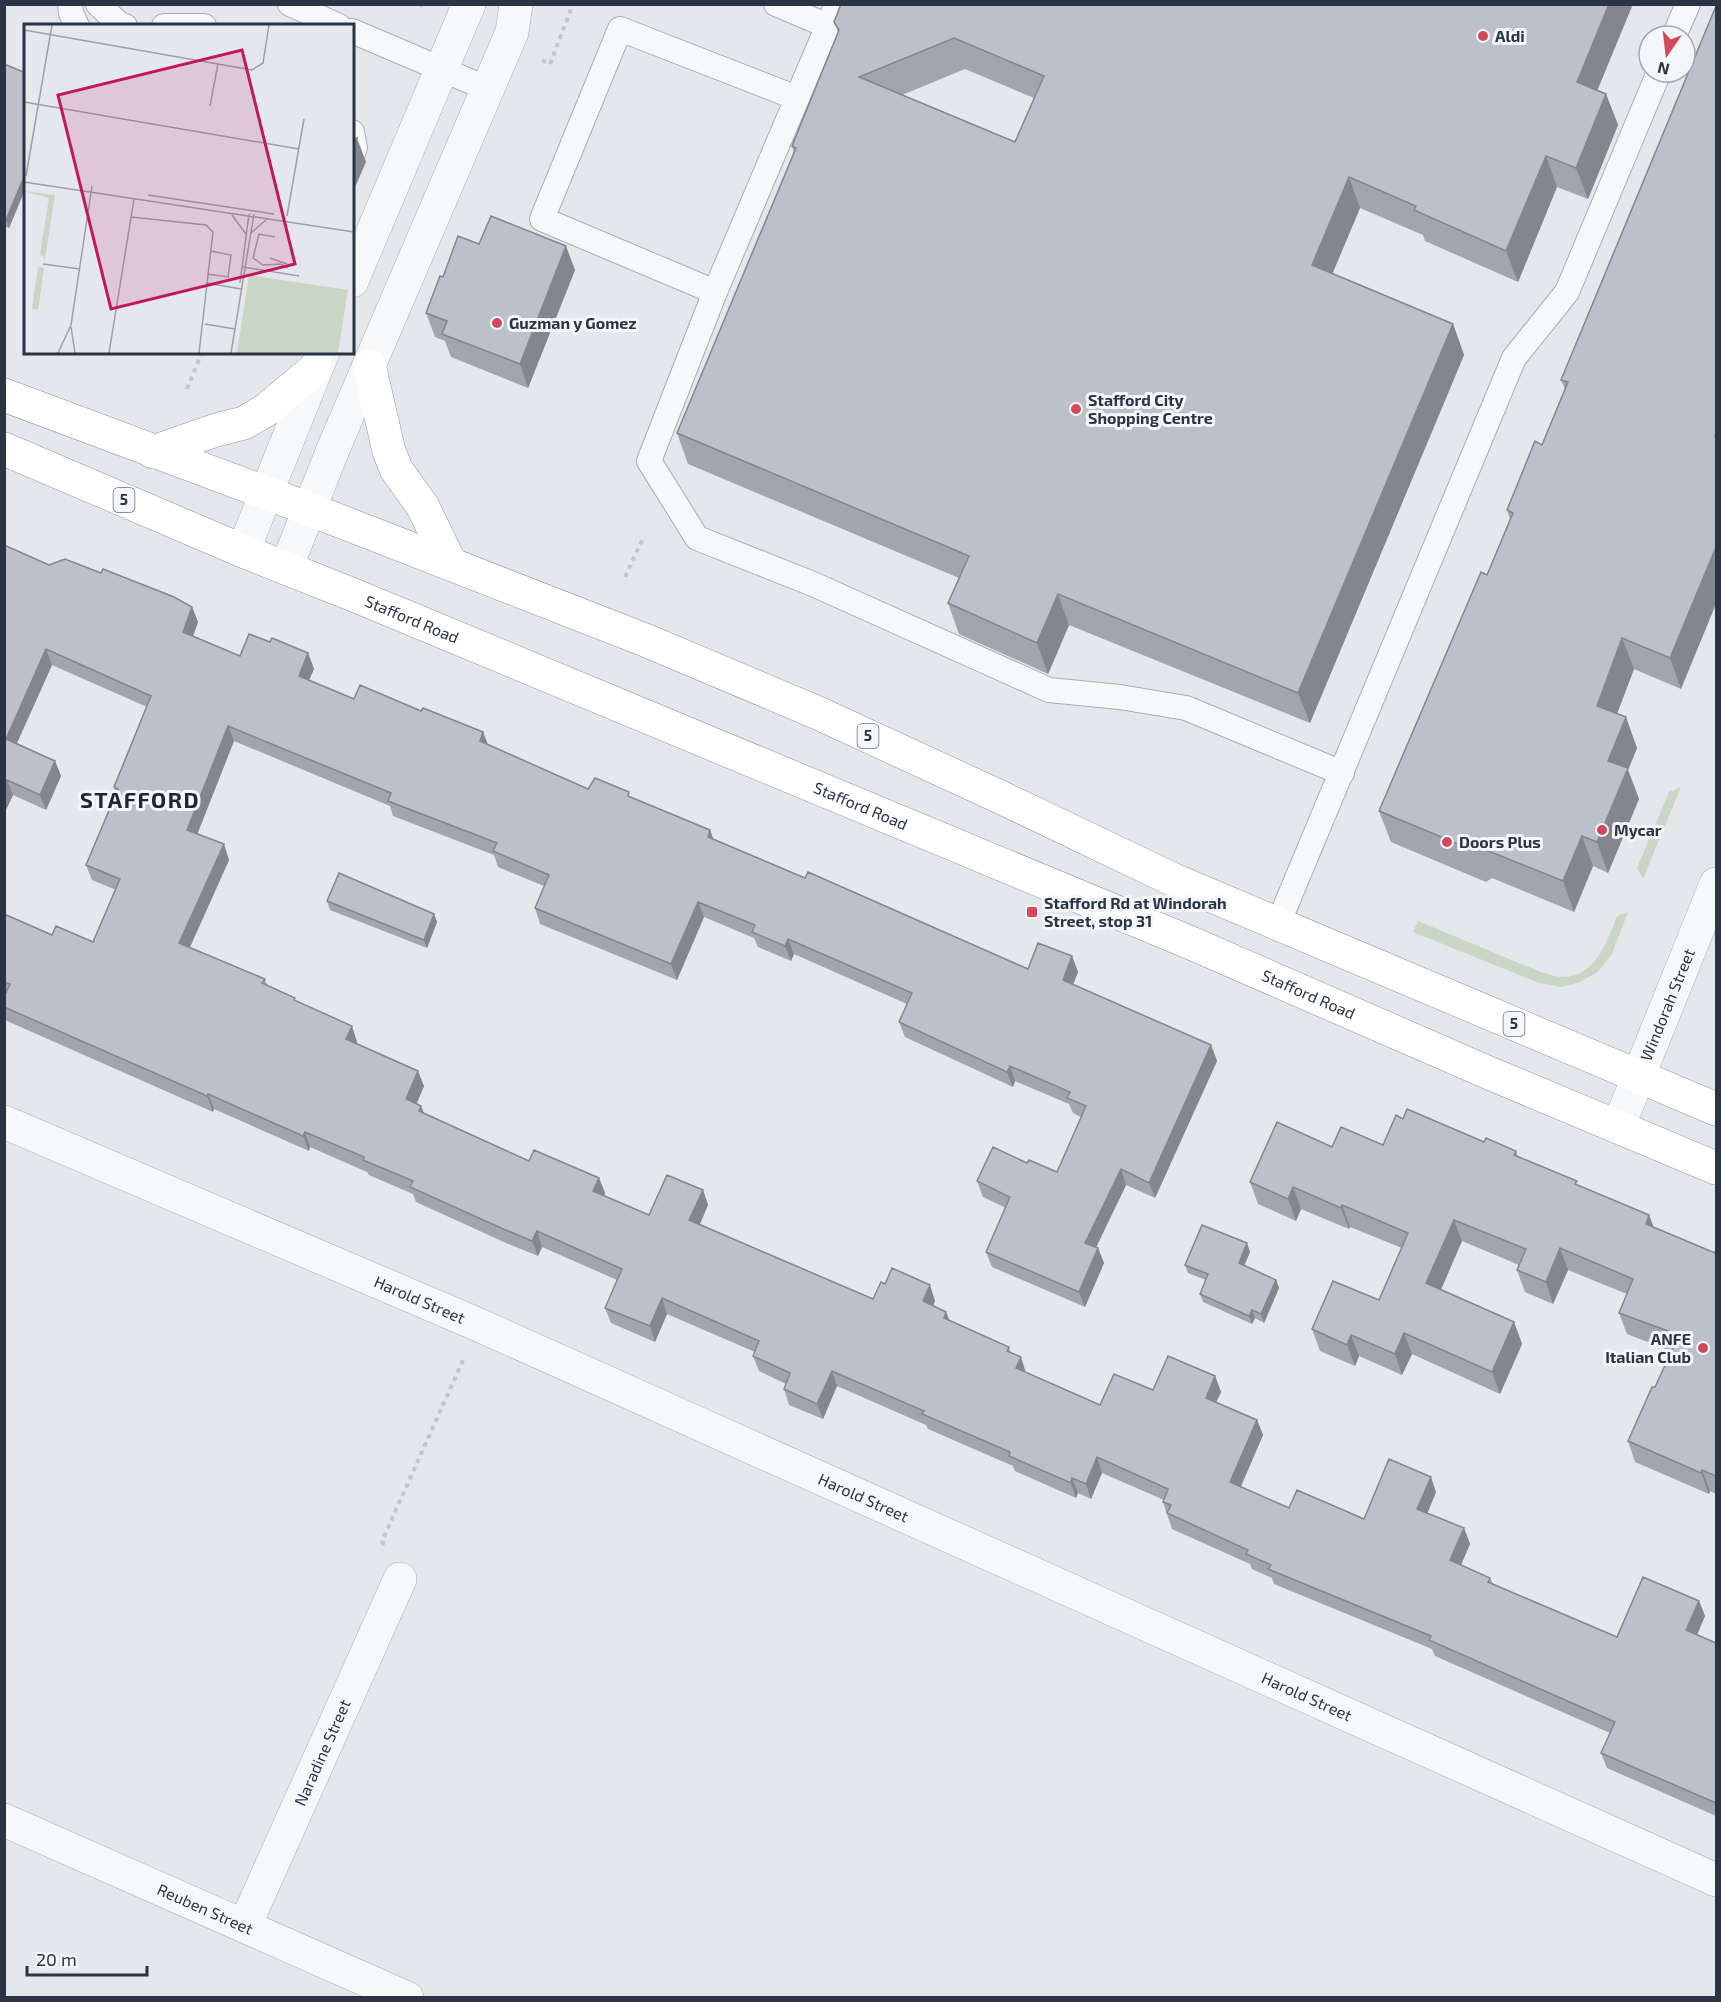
<svg xmlns="http://www.w3.org/2000/svg" width="1721" height="2002" font-family="'Exo 2',sans-serif">
<rect width="100%" height="100%" fill="#e4e7ec"/>
<g fill="#c9d6c5">
<path d="M1681 787 1643 879 1637 868 1669 792Z"/>
<path d="M1628 912 1612 954 1598 972 1580 982 1562 987 1539 983 1413 932 1418 921 1543 973C1549 974 1556 977 1562 977 1596 977 1607 941 1617 916Z"/>
</g>
<g fill="none" stroke-linecap="round" stroke-linejoin="round">
<g stroke="#a9aeb7" stroke-width="26">
<g id="lane">
<path d="M70 4 71 13 77 26"/>
<path d="M98 4 120 25 125 26"/>
<path d="M290 4 339 26"/>
<path d="M776 4 828 26"/>
<path d="M837 4 715 292 649 461 697 538 813 584 1049 690 1120 697 1186 708 1342 773"/>
<path d="M164 26H204"/>
<path d="M352 31 488 89"/>
<path d="M1674 36 1688 4"/>
<path d="M352 132 355 148 352 155"/>
<path d="M715 292 542 219 620 29 797 98"/>
<path d="M1278 924 1514 358 1567 292 1659 72"/>
</g>
</g>
<g stroke="#a9aeb7" stroke-width="34">
<g id="street">
<path d="M352 281 469 4"/>
<path d="M243 551 323 352"/>
<path d="M286 568 334 447 507 44 512 32 516 4"/>
<path id="s1" d="M4 1122 479 1325 1716 1880"/>
<path id="s2" d="M1618 1127 1716 884"/>
<path id="s3" d="M4 1820 407 1998"/>
<path id="s4" d="M245 1925 400 1579"/>
</g>
</g>
<g stroke="#8b94a3" stroke-width="34">
<g id="highway">
<path d="M369 365 389 451 396 469 423 507 450 563"/>
<path d="M4 395 309 509 645 640 818 713 998 796 1174 880 1716 1109"/>
<path id="s5" d="M4 449 243 551 361 598 1191 943 1489 1073 1716 1168"/>
<path d="M153 452 216 430 244 423 266 410 316 368"/>
</g>
</g>
<g stroke="#c2c5cb" stroke-width="4" stroke-dasharray="4.5 4.5" stroke-linecap="butt">
<path d="M419 4 427 8"/>
<path d="M542 60 550 64 573 4"/>
<path d="M187 389 202 352"/>
<path d="M625 577 644 536"/>
<path d="M384 1545 382 1541 464 1358"/>
</g>
<use href="#lane" stroke="#f7f8fa" stroke-width="24"/>
<use href="#street" stroke="#f7f8fa" stroke-width="33"/>
<use href="#highway" stroke="#fff" stroke-width="33"/>
</g>
<g fill="#a1a5ae" fill-rule="evenodd">
<path d="M1716 6 1681 689 1634 669 1617 714 1637 748 1628 770 1639 799 1608 873 1593 866 1574 912 1492 878 1486 882 1391 842 1379 811 1487 575 1510 519 1507 510 1542 445 1565 389 1561 380Z"/>
<path d="M834 22 1598 91 1606 94 1618 125 1588 199 1557 187 1518 282 1425 241 1423 235 1360 208 1332 274 1453 324 1464 355 1310 723 1069 625 1048 674 959 634 948 603 959 578 688 464 677 433 794 153 792 146 838 32ZM965 69 1034 98 1015 142 902 95Z"/>
<path d="M4 64 26 73V187L9 228 4 226Z"/>
<path d="M479 244 575 270 528 388 451 357 445 341 435 337 426 313 443 277Z"/>
<path d="M4 545 49 565 192 607 198 622 193 636 240 656 270 642 308 653 314 669 309 680 354 699 421 711 483 732 488 745 588 789 631 797 710 830 713 839 805 878 1028 969 1072 956 1078 972 1073 985 1211 1045 1217 1061 1155 1198 1126 1185 1096 1247 1098 1248 1104 1263 1085 1307 992 1267 986 1252 1006 1208 983 1197 977 1181 1027 1163 1057 1172 1081 1117 1073 1113 1069 1104 1015 1081 1013 1087 905 1037 899 1022 907 1004 794 954 791 961 758 947 754 938 704 917 677 980 540 924 535 908 544 886 498 867 494 855 393 816 390 806 234 741 197 834 229 860 190 947 265 979 267 985 296 1001 357 1042 356 1044 424 1086 416 1104 421 1106 424 1114 529 1161 599 1178 605 1193 604 1196 649 1215 703 1190 708 1205 700 1224 873 1299 935 1301 933 1306 946 1312 950 1321 1009 1347 1011 1353 1026 1373 1100 1405 1153 1390 1215 1376 1221 1392 1216 1402 1257 1420 1263 1435 1240 1487 1289 1508 1364 1519 1436 1492 1427 1513 1464 1528 1470 1544 1461 1565 1490 1578 1493 1584 1617 1637 1699 1601 1705 1616 1697 1635 1716 1643V1816L1607 1768 1601 1753 1610 1733 1435 1656 1432 1649 1274 1584 1272 1578 1252 1569 1250 1564 1172 1529 1163 1502 1164 1500 1102 1473 1091 1499 1078 1493 1076 1498 1015 1471 1013 1466 928 1429 926 1425 837 1386 823 1419 789 1405 784 1389 786 1384 759 1371 753 1356 755 1352 667 1314 655 1342 611 1323 605 1308 617 1280 542 1247 538 1256 506 1243 416 1202 413 1194 369 1175 367 1172 310 1147 309 1151 214 1109 213 1112 7 1021 4 1015V914L52 935 93 942 116 890 92 880 86 865 116 794 114 787 147 707 52 665 17 743 55 761 61 776 46 810 13 795 4 814Z"/>
<path d="M327 901 434 914 437 922 427 948 330 910Z"/>
<path d="M1403 1119 1516 1151 1518 1157 1579 1186 1649 1215 1654 1228 1715 1253 1716 1249V1494L1710 1491 1709 1494 1635 1462 1628 1441 1655 1387 1671 1351 1627 1334 1619 1313 1627 1294 1568 1270 1553 1304 1525 1292 1517 1270 1519 1265 1462 1241 1441 1290 1514 1322 1522 1344 1500 1394 1412 1354 1402 1375 1359 1356 1355 1366 1320 1351 1312 1329 1379 1300 1402 1248 1350 1227 1349 1229 1301 1209 1296 1221 1258 1204 1250 1182 1332 1147 1383 1145Z"/>
<path d="M1250 1252 1244 1265 1276 1280 1279 1288 1264 1323 1255 1318 1252 1324 1203 1302 1200 1294 1206 1280 1188 1273 1185 1265Z"/>
</g>
<g fill="#83868d">
<path d="M1609 4H1633L1588 113 1577 82Z"/>
<path d="M1606 94 1618 125 1588 199 1576 168Z"/>
<path d="M357 138 366 162 352 194V150Z"/>
<path d="M1546 156 1557 187 1518 282 1506 251Z"/>
<path d="M26 172V187L9 228 6 220Z"/>
<path d="M1349 177 1360 208 1323 296 1312 265Z"/>
<path d="M566 246 575 270 528 388 520 364Z"/>
<path d="M1453 324 1464 355 1310 723 1298 693Z"/>
<path d="M1716 547V604L1681 689 1670 658Z"/>
<path d="M1058 594 1069 625 1048 674 1037 643Z"/>
<path d="M192 607 198 622 189 647 183 632Z"/>
<path d="M1622 638 1634 669 1608 737 1597 706Z"/>
<path d="M46 649 52 665 12 754 6 739Z"/>
<path d="M308 653 314 669 304 691 299 676Z"/>
<path d="M1626 717 1637 748 1628 770 1639 799 1608 873 1597 842 1608 761Z"/>
<path d="M228 726 234 741 193 845 187 830Z"/>
<path d="M483 732 489 748 480 741Z"/>
<path d="M55 761 61 776 46 810 40 795Z"/>
<path d="M7 780 13 795 4 814V786Z"/>
<path d="M710 830 716 846 708 837Z"/>
<path d="M1582 836 1593 866 1574 912 1563 881Z"/>
<path d="M224 844 229 860 185 958 179 943Z"/>
<path d="M698 902 704 917 677 980 671 964Z"/>
<path d="M434 914 437 922 427 948 424 940Z"/>
<path d="M788 939 794 954 791 961 785 946Z"/>
<path d="M1072 956 1078 972 1068 996 1063 980Z"/>
<path d="M352 1026 357 1042 352 1055 346 1039Z"/>
<path d="M1211 1045 1217 1061 1155 1198 1149 1183Z"/>
<path d="M1010 1066 1015 1081 1013 1087 1007 1072Z"/>
<path d="M418 1071 424 1086 412 1115 406 1099Z"/>
<path d="M208 1094 214 1109 213 1112 207 1096Z"/>
<path d="M421 1106 427 1121 419 1111Z"/>
<path d="M305 1132 310 1147 309 1151 303 1136Z"/>
<path d="M1121 1169 1126 1185 1091 1258 1085 1243Z"/>
<path d="M599 1178 605 1193 599 1207 593 1191Z"/>
<path d="M1293 1187 1301 1209 1296 1221 1288 1199Z"/>
<path d="M703 1190 708 1205 695 1235 689 1220Z"/>
<path d="M1342 1205 1350 1227 1349 1229 1341 1208Z"/>
<path d="M1649 1215 1657 1236 1646 1224Z"/>
<path d="M1454 1220 1462 1241 1434 1305 1426 1283Z"/>
<path d="M537 1231 542 1247 538 1256 532 1241Z"/>
<path d="M1247 1243 1250 1252 1242 1271 1239 1263Z"/>
<path d="M1098 1248 1104 1263 1085 1307 1079 1292Z"/>
<path d="M1560 1248 1568 1270 1553 1304 1546 1282Z"/>
<path d="M1276 1280 1279 1288 1264 1323 1261 1314Z"/>
<path d="M930 1285 935 1301 928 1317 923 1301Z"/>
<path d="M662 1298 667 1314 655 1342 650 1326Z"/>
<path d="M1252 1310 1255 1318 1252 1324 1249 1316Z"/>
<path d="M946 1312 952 1328 944 1318Z"/>
<path d="M1514 1322 1522 1344 1500 1394 1492 1372Z"/>
<path d="M1404 1333 1412 1354 1402 1375 1395 1354Z"/>
<path d="M1351 1335 1359 1356 1355 1366 1347 1345Z"/>
<path d="M1021 1357 1026 1373 1016 1368Z"/>
<path d="M832 1371 837 1386 823 1419 817 1404Z"/>
<path d="M1215 1376 1221 1392 1211 1413 1206 1398Z"/>
<path d="M1257 1420 1263 1435 1236 1498 1230 1482Z"/>
<path d="M1097 1457 1102 1473 1091 1499 1086 1484Z"/>
<path d="M1702 1470 1710 1491 1709 1494 1701 1473Z"/>
<path d="M1431 1477 1436 1492 1423 1524 1417 1509Z"/>
<path d="M1072 1478 1078 1493 1076 1498 1071 1483Z"/>
<path d="M1464 1528 1470 1544 1456 1576 1450 1560Z"/>
<path d="M1699 1601 1705 1616 1692 1646 1686 1630Z"/>
</g>
<g fill="#bbc0ca" stroke="#83868d" stroke-width="1.5" fill-rule="evenodd">
<path d="M841 4H1609L1577 82 1606 94 1576 168 1546 156 1506 251 1414 210 1416 206 1349 177 1312 265 1453 324 1298 693 1058 594 1037 643 948 603 969 556 677 433 796 148 792 146 839 30 834 22ZM954 38 1044 76 1015 142 859 77Z"/>
<path d="M1716 6V432L1715 436 1716 437V547L1670 658 1622 638 1597 706 1626 717 1608 761 1628 768 1597 842 1582 836 1563 881 1481 848 1475 851 1379 811 1481 572 1487 575 1513 513 1507 510 1535 441 1542 445 1568 382 1561 380Z"/>
<path d="M4 64 26 73V172L6 220 4 219Z"/>
<path d="M357 138 352 150V141Z"/>
<path d="M491 216 566 246 520 364 442 334 447 321 426 313 440 276 443 277 458 236 479 244Z"/>
<path d="M4 545 49 565 65 559 101 573 103 569 174 597 192 607 183 632 240 656 249 634 270 642 272 638 308 653 299 676 354 699 360 685 421 711 423 708 483 732 480 741 588 789 595 778 629 792 628 796 710 830 708 837 805 878 808 872 1028 969 1038 943 1072 956 1063 980 1211 1045 1149 1183 1121 1169 1085 1243 1098 1248 1079 1292 986 1252 1010 1197 977 1181 993 1147 1027 1163 1029 1160 1057 1172 1086 1106 1067 1098 1070 1092 1010 1066 1007 1072 899 1022 912 993 788 939 785 946 752 932 755 925 698 902 671 964 535 908 549 875 493 851 497 843 388 801 391 793 228 726 187 830 224 844 179 943 265 979 262 983 295 998 294 1000 352 1026 346 1039 418 1071 406 1099 421 1106 419 1111 529 1161 534 1150 599 1178 593 1191 649 1215 667 1175 703 1190 689 1220 873 1299 881 1282 885 1284 892 1268 930 1285 923 1301 946 1312 944 1318 1009 1347 1007 1351 1021 1357 1016 1368 1100 1405 1114 1374 1153 1390 1168 1356 1215 1376 1206 1398 1257 1420 1230 1482 1289 1508 1297 1490 1364 1519 1389 1459 1431 1477 1417 1509 1464 1528 1450 1560 1490 1578 1488 1582 1617 1637 1643 1577 1699 1601 1686 1630 1716 1643V1803L1601 1753 1615 1722 1429 1640 1431 1636 1268 1569 1271 1565 1246 1554 1248 1550 1167 1513 1171 1505 1163 1502 1168 1489 1097 1457 1086 1484 1072 1478 1071 1483 1009 1456 1010 1452 922 1414 924 1411 832 1371 817 1404 784 1389 790 1373 753 1356 759 1341 662 1298 650 1326 605 1308 622 1269 537 1231 532 1241 501 1228 410 1187 413 1181 363 1160 364 1157 305 1132 303 1136 208 1094 207 1096 4 1007V997L10 984 4 982V914L52 935 56 926 93 942 120 879 86 865 118 789 114 787 151 696 46 649 6 739 55 761 40 795 7 780 4 786Z"/>
<path d="M339 873 434 914 424 940 327 901Z"/>
<path d="M1407 1109 1484 1142 1486 1138 1516 1151 1514 1155 1577 1181 1575 1184 1649 1215 1646 1224 1715 1253 1716 1249V1476L1702 1470 1701 1473 1628 1441 1652 1387H1655L1679 1335 1619 1313 1633 1279 1560 1248 1546 1282 1517 1270 1526 1249 1454 1220 1426 1283 1514 1322 1492 1372 1404 1333 1395 1354 1351 1335 1347 1345 1312 1329 1333 1281 1379 1300 1408 1233 1342 1205 1341 1208 1293 1187 1288 1199 1250 1182 1277 1122 1332 1147 1341 1127 1383 1145 1396 1115 1403 1119Z"/>
<path d="M1202 1225 1247 1243 1239 1263 1276 1280 1261 1314 1252 1310 1249 1316 1200 1294 1208 1274 1185 1265Z"/>
</g>
<g fill="#d1495b" stroke="#f4f6f9" stroke-width="2">
<circle cx="1483" cy="36" r="6"/>
<circle cx="497" cy="323" r="6"/>
<circle cx="1076" cy="409" r="6"/>
<circle cx="1602" cy="830" r="6"/>
<circle cx="1447" cy="842" r="6"/>
<rect x="1026" y="906" width="12" height="12" rx="3"/>
<circle cx="1703" cy="1348" r="6"/>
</g>
<g text-anchor="middle" stroke-width="6" stroke-linejoin="round" paint-order="stroke">
<g fill="#f4f6f9" stroke="#676e7b" stroke-width="1.5">
<rect x="113.5" y="488" width="21" height="24" rx="4.5"/>
<rect x="857.5" y="724" width="21" height="24" rx="4.5"/>
<rect x="1503.5" y="1012" width="21" height="24" rx="4.5"/>
</g>
<g font-size="15" font-weight="bold" fill="#2b3445">
<text x="124" y="505">5</text>
<text x="868" y="741">5</text>
<text x="1514" y="1029">5</text>
</g>
<g font-size="16" font-weight="bold" fill="#2b3445" stroke="#f4f6f9" text-anchor="start">
<text x="1495" y="42">Aldi</text>
<text x="509" y="329">Guzman y Gomez</text>
<text x="1088" y="406">Stafford City<tspan x="1088" dy="18">Shopping Centre</tspan></text>
<text x="1614" y="836">Mycar</text>
<text x="1459" y="848">Doors Plus</text>
<text x="1044" y="909">Stafford Rd at Windorah<tspan x="1044" dy="18">Street, stop 31</tspan></text>
<text x="1691" y="1345" text-anchor="end">ANFE<tspan x="1691" dy="18">Italian Club</tspan></text>
</g>
<g font-size="16" fill="#2b3445" stroke="#f4f6f9">
<text dy="6" stroke="none"><textPath href="#s5" startOffset="442">Stafford Road</textPath></text>
<text dy="6" stroke="none"><textPath href="#s5" startOffset="928">Stafford Road</textPath></text>
<text dy="6" stroke="none"><textPath href="#s5" startOffset="1414">Stafford Road</textPath></text>
<text dy="6" stroke="none"><textPath href="#s2" startOffset="132">Windorah Street</textPath></text>
<text dy="6" stroke="none"><textPath href="#s1" startOffset="452">Harold Street</textPath></text>
<text dy="6" stroke="none"><textPath href="#s1" startOffset="938">Harold Street</textPath></text>
<text dy="6" stroke="none"><textPath href="#s1" startOffset="1424">Harold Street</textPath></text>
<text dy="6" stroke="none"><textPath href="#s4" startOffset="189">Naradine Street</textPath></text>
<text dy="6" stroke="none"><textPath href="#s3" startOffset="220">Reuben Street</textPath></text>
</g>
<g font-size="22" font-weight="bold" letter-spacing="1.5" fill="#1d2536" stroke="#f4f6f9">
<text x="140" y="808">STAFFORD</text>
</g>
</g>
<g transform="translate(24 24)">
<rect width="330" height="330" fill="#e4e7ec"/>
<path d="M0 167 31 171 21 235 16 230 25 174ZM14 243 20 244 14 286 8 285ZM225 251 324 266 314 329H213Z" fill="#c9d6c5"/>
<path fill="none" stroke="#9a9fa9" stroke-width="1.5" d="M0 6 228 46 239 39 245 1M0 78 275 125M186 82 194 40M2 152 28 1M0 158 330 208M124 171 250 190M208 191 222 210M263 192 280 95M107 193 182 201 189 208 175 329M227 209 243 195M251 213 235 210 229 234 239 241 257 240 264 244M246 234 263 240M19 240 56 245M219 243 275 252M183 250 204 253 207 231 187 227M182 259 217 265M216 259 225 190M181 300 211 305M47 303 51 329M34 329 47 301 68 162M85 329 110 175M207 329 230 190"/>
<path fill="#c2185b" fill-opacity="0.15" stroke="#c2185b" stroke-width="3" d="M218 26 271 240 87 285 34 71Z"/>
<rect width="330" height="330" fill="none" stroke="#2b3445" stroke-width="3"/>
</g>
<rect width="1721" height="2002" fill="none" stroke="#2b3445" stroke-width="12"/>
<g transform="translate(1667 54) rotate(194)"><circle r="28" fill="#f4f6f9" stroke="#a4a8b1" stroke-width="1.5"/>
<path d="M0-4.5L10 22L0 15L-10 22Z" fill="#d1495b"/>
<text y="-9" font-size="16" font-weight="bold" text-anchor="middle" fill="#2b3445">N</text>
</g>
<path d="M27 1966v9h120v-9" fill="none" stroke="#2b3445" stroke-width="3"/>
<text x="36" y="1966" font-size="18" fill="#2b3445" stroke="#f4f6f9" stroke-width="4.5" paint-order="stroke">20 m</text>
</svg>
